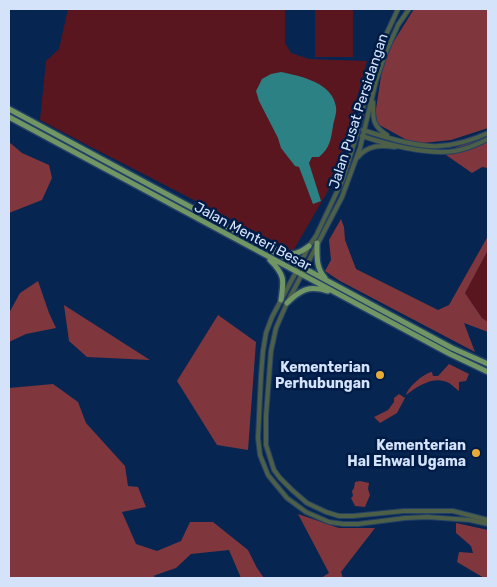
<svg xmlns="http://www.w3.org/2000/svg" width="497" height="587" font-family="Rubik,sans-serif">
<style>
.green{fill:#59161f}
.forest{fill:#7f373d}
.water{fill:#2b8183}
.lines{fill:none;stroke-linecap:round;stroke-linejoin:round}
.minor-casing{stroke:#234068;stroke-width:6}
.major-casing{stroke:#234068;stroke-width:8}
.minor{stroke:#4d5f46;stroke-width:4}
.major{stroke:#719663;stroke-width:5}
.poi-dot{fill:#eaaa38;stroke:#001b45;stroke-width:2}
.labels{text-anchor:middle;stroke-width:5;stroke-linejoin:round;paint-order:stroke}
.street-label{font-size:14px;fill:#d4e3fa;stroke:#001b45}
.poi-label{font-size:14px;font-weight:bold;fill:#d4e3fa;stroke:#001b45;text-anchor:end}
</style>
<rect width="100%" height="100%" fill="#062550"/>
<!-- green -->
<path class="green" d="M 68,9 L 285,9 L 285,43 L 291,53 L 309,59 L 367,61 L 343,150 L 328,191 L 293,251 L 89,146 L 40,120 L 46,61 L 59,49 Z
M 315,9 L 353,9 L 353,57 L 315,57 Z
M 488,250 L 488,322 L 482,318 L 465,293 Z"/>
<!-- forest -->
<path class="forest" d="M 414,9 L 488,9 L 488,128 L 451,140 L 414,144 L 374,122 L 384,57 Z
M 488,136 L 488,168 L 482,167 L 472,173 L 446,155 L 451,149 Z
M 9,142 L 22,153 L 49,165 L 52,178 L 42,200 L 9,213 Z
M 341,219 L 344,227 L 345,240 L 356,269 L 438,310 L 449,305 L 488,236 L 488,250 L 465,293 L 482,318 L 488,322 L 488,332 L 464,323 L 475,352 L 340,281 L 325,271 L 331,260 L 329,240 Z
M 38,281 L 49,313 L 56,328 L 26,334 L 9,342 L 9,313 L 20,293 Z
M 64,305 L 150,360 L 87,357 L 69,341 Z
M 218,315 L 256,342 L 248,450 L 217,445 L 177,381 Z
M 449,364 L 469,374 L 466,381 L 459,382 L 459,391 C 456,389 452,385 449,383 C 434,375 418,386 406,395 C 408,387 424,373 432,372 L 433,376 L 438,376 Z
M 53,384 L 78,402 L 86,423 L 125,466 L 128,486 L 138,487 L 146,507 L 122,512 L 136,544 L 157,551 L 181,541 L 190,522 L 213,522 L 248,550 L 257,568 L 264,578 L 241,578 L 229,550 L 191,554 L 176,568 L 153,576 L 158,578 L 9,578 L 9,388 Z
M 399,394 L 405,398 L 397,413 L 380,423 L 374,417 L 388,410 L 394,402 L 394,398 Z
M 360,481 L 369,483 L 368,489 L 370,495 L 365,507 L 355,506 L 351,498 L 353,496 L 352,491 L 354,488 L 355,482 Z
M 298,514 L 339,528 L 375,528 L 341,572 L 343,578 L 321,578 L 329,573 Z
M 456,523 L 488,530 L 488,578 L 484,578 L 457,562 L 459,552 L 473,553 L 471,546 L 456,533 Z"/>
<!-- water -->
<path class="water" d="M 281,72 C 301,76 333,83 336,107 C 337,113 334,120 333,126 C 331,139 330,148 319,157 L 312,157 L 309,163 L 321,201 L 313,204 L 299,167 L 295,166 L 281,148 L 278,138 L 259,101 L 256,91 L 262,79 L 271,74 Z"/>
<g class="lines">
<!-- minor casing -->
<g class="minor-casing">
<path id="minor" d="M 398,9 L 378,52 L 369,81 L 357,134 L 343,179 L 316,236 L 309,246 L 296,272 L 272,317 L 266,333 L 263,351 L 261,376 L 258,438 L 260,455 L 268,475 L 287,498 L 306,512 L 329,522 L 343,524 L 358,524 L 405,518 L 427,517 L 470,520 L 488,524
M 409,9 L 398,25 L 386,52 L 376,81 L 360,148 L 342,197 L 287,303 L 276,328 L 271,351 L 266,416 L 266,445 L 274,470 L 280,478 L 292,490 L 307,503 L 326,512 L 339,516 L 353,516 L 404,511 L 453,511 L 488,520
M 373,102 C 373,118 372,126 387,135
M 363,130 C 384,137 418,148 439,146 C 456,145 473,140 488,133
M 362,136 C 389,145 426,155 455,151 C 466,149 478,144 488,139
M 358,157 C 368,145 380,145 395,147"/>
</g>
<!-- major casing -->
<g class="major-casing">
<path id="major" d="M 9,109 L 452,348 L 488,364
M 9,117 L 450,354 L 488,372
M 317,243 C 317,257 316,268 325,278
M 274,249 C 290,255 295,257 309,246
M 270,260 C 285,275 284,280 281,300
M 287,303 C 300,290 309,285 328,291"/>
</g>
<!-- minor -->
<use href="#minor" class="minor"/>
<!-- major -->
<use href="#major" class="major"/>
</g>
<!-- markers -->
<g class="poi-dot">
<circle cx="380" cy="375" r="5"/>
<circle cx="476" cy="453" r="5"/>
</g>
<g class="labels">
<!-- street labels -->
<g class="street-label">
<text transform="translate(358 111) rotate(-72)" y="5">Jalan Pusat Persidangan</text>
<text transform="translate(253 236) rotate(28)" y="5">Jalan Menteri Besar</text>
</g>
<!-- poi labels -->
<g class="poi-label">
<text x="370" y="372">Kementerian<tspan x="370" dy="16">Perhubungan</tspan></text>
<text x="466" y="450">Kementerian<tspan x="466" dy="16">Hal Ehwal Ugama</tspan></text>
</g>
</g>
<!-- border -->
<rect width="497" height="587" fill="none" stroke="#d4e3fa" stroke-width="20"/>
</svg>
